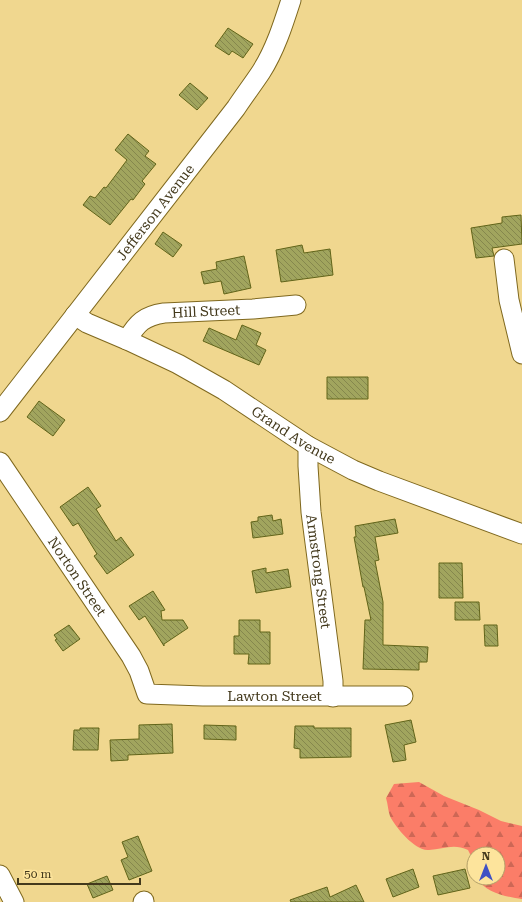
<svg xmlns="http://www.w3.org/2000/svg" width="522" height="902" font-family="'Roboto Serif',serif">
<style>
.forest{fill:url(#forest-firs)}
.building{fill:url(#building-back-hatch);stroke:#616419}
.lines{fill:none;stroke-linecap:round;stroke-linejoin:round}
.minor-casing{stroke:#7f681e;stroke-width:21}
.minor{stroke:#fff;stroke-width:19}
.labels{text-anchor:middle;stroke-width:3.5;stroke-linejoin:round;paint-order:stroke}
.street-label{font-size:14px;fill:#43391c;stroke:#fde49c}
</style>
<defs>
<pattern id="forest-firs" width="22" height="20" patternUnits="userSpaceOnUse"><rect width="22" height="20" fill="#fb7d68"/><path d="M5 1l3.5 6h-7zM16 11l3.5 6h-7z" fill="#cd6755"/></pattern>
<pattern id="building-back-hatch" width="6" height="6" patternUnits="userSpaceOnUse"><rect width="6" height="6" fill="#a1a55e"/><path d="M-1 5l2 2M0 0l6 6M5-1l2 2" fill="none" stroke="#85874d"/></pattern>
</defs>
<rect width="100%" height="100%" fill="#f0d78f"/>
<!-- forest -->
<path class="forest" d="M 419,782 L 444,796 L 479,810 L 501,821 L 522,826 L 522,899 C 507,897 485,893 477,878 L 498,878 L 498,854 L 474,854 L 474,871 L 472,858 L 468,850 C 454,843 443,849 429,850 C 416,852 395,827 390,816 C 388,811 388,804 386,798 L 394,784 Z"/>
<!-- building -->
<path class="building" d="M 228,28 L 253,44 L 243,58 L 232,51 L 229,55 L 215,46 Z
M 190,83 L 208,98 L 197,110 L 179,95 Z
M 128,134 L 149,151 L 145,156 L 156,164 L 142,181 L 145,184 L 133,200 L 131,199 L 110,225 L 83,205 L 90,196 L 95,198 L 104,187 L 106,188 L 127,160 L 115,150 Z
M 521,215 L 522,244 L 492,248 L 494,256 L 476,258 L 471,228 L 502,223 L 502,217 Z
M 163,232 L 182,245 L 173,257 L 155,244 Z
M 302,245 L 304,253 L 330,249 L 333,275 L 281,282 L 276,250 Z
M 244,256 L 251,288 L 224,294 L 221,281 L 204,284 L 201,272 L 217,269 L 216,262 Z
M 242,325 L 261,333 L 256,345 L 266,350 L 259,365 L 203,341 L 209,328 L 236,340 Z
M 327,377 L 368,377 L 368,399 L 327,399 Z
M 39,401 L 65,420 L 53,436 L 27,417 Z
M 88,487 L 101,506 L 96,509 L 116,541 L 121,537 L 134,555 L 107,574 L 94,556 L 97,554 L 78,523 L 73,526 L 60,507 Z
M 272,515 L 273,521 L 281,519 L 283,534 L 253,538 L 251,522 L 258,521 L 258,517 Z
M 395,519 L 398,533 L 375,537 L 379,560 L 375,561 L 383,602 L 383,645 L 428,647 L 427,662 L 419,662 L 419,670 L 363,669 L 365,620 L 371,620 L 364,587 L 363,587 L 354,537 L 356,537 L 355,526 Z
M 439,563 L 462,563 L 463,598 L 439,598 Z
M 266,568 L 266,573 L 288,569 L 291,587 L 256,593 L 252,571 Z
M 153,591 L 165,610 L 161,611 L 162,620 L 183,620 L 188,628 L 164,644 L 164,646 L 145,616 L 139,620 L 129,606 Z
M 455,602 L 479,602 L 480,620 L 455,620 Z
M 239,620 L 260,620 L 260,632 L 270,632 L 270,664 L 248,664 L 249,654 L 234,654 L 234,636 L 239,636 Z
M 69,625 L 80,639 L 63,651 L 55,640 L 57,639 L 54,635 Z
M 484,625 L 497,625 L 498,646 L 485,646 Z
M 411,720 L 416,742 L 404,745 L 406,760 L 393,762 L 385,725 Z
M 172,724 L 173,753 L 128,755 L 128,760 L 111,761 L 110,740 L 139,739 L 139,725 Z
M 204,725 L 236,726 L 236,740 L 204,739 Z
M 295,726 L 314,726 L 314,728 L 351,728 L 351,757 L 300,758 L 300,749 L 294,748 Z
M 80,728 L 99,728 L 98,750 L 73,750 L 74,730 L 80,730 Z
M 138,836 L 152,871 L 129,880 L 121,860 L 128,857 L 122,842 Z
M 413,869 L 419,887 L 393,897 L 386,879 Z
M 465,869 L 470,888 L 438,895 L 433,876 Z
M 107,876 L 113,890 L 93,898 L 87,884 Z
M 356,885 L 364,902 L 291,902 L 290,900 L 327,887 L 330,897 Z"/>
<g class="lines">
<!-- minor casing -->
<g class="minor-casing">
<g id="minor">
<path d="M 504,259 L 509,300 L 522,354"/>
<path id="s1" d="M 75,315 L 87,323 L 127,340 L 178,364 L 224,390 L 308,446 L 353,470 L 379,481 L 522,534"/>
<path id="s2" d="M 127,340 C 137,323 144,316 164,313 L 253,309 L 296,305"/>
<path id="s3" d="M 0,412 L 236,108 C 244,96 253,84 261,72 C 275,50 283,25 291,0"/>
<path id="s4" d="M 308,446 L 308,466 L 311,512 L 333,681 L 333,697"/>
<path id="s5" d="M 0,462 L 131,656 L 139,671 L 147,694 L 203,696 L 403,696"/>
<path d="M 0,875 L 14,902"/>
<path d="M 143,902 L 144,901"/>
</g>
</g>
<!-- minor -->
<use href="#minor" class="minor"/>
</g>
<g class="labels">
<!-- street labels -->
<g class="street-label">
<text dy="5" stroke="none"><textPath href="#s3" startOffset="253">Jefferson Avenue</textPath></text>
<text dy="5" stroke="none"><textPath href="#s2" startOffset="90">Hill Street</textPath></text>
<text dy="5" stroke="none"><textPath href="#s1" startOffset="250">Grand Avenue</textPath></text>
<text dy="5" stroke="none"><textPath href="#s4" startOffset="126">Armstrong Street</textPath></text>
<text dy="5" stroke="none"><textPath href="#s5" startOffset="138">Norton Street</textPath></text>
<text dy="5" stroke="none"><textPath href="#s5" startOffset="403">Lawton Street</textPath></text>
</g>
</g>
<!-- north arrow -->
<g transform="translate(486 866)"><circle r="19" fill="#fde49c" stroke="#b3a069"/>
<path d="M0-3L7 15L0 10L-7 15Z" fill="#3f51c4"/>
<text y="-6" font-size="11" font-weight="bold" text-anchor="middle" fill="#43391c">N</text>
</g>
<!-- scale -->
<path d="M18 878v6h122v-6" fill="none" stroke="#43391c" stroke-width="2"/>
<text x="24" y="878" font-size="12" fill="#43391c" stroke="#fde49c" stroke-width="3" paint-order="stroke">50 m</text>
</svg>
